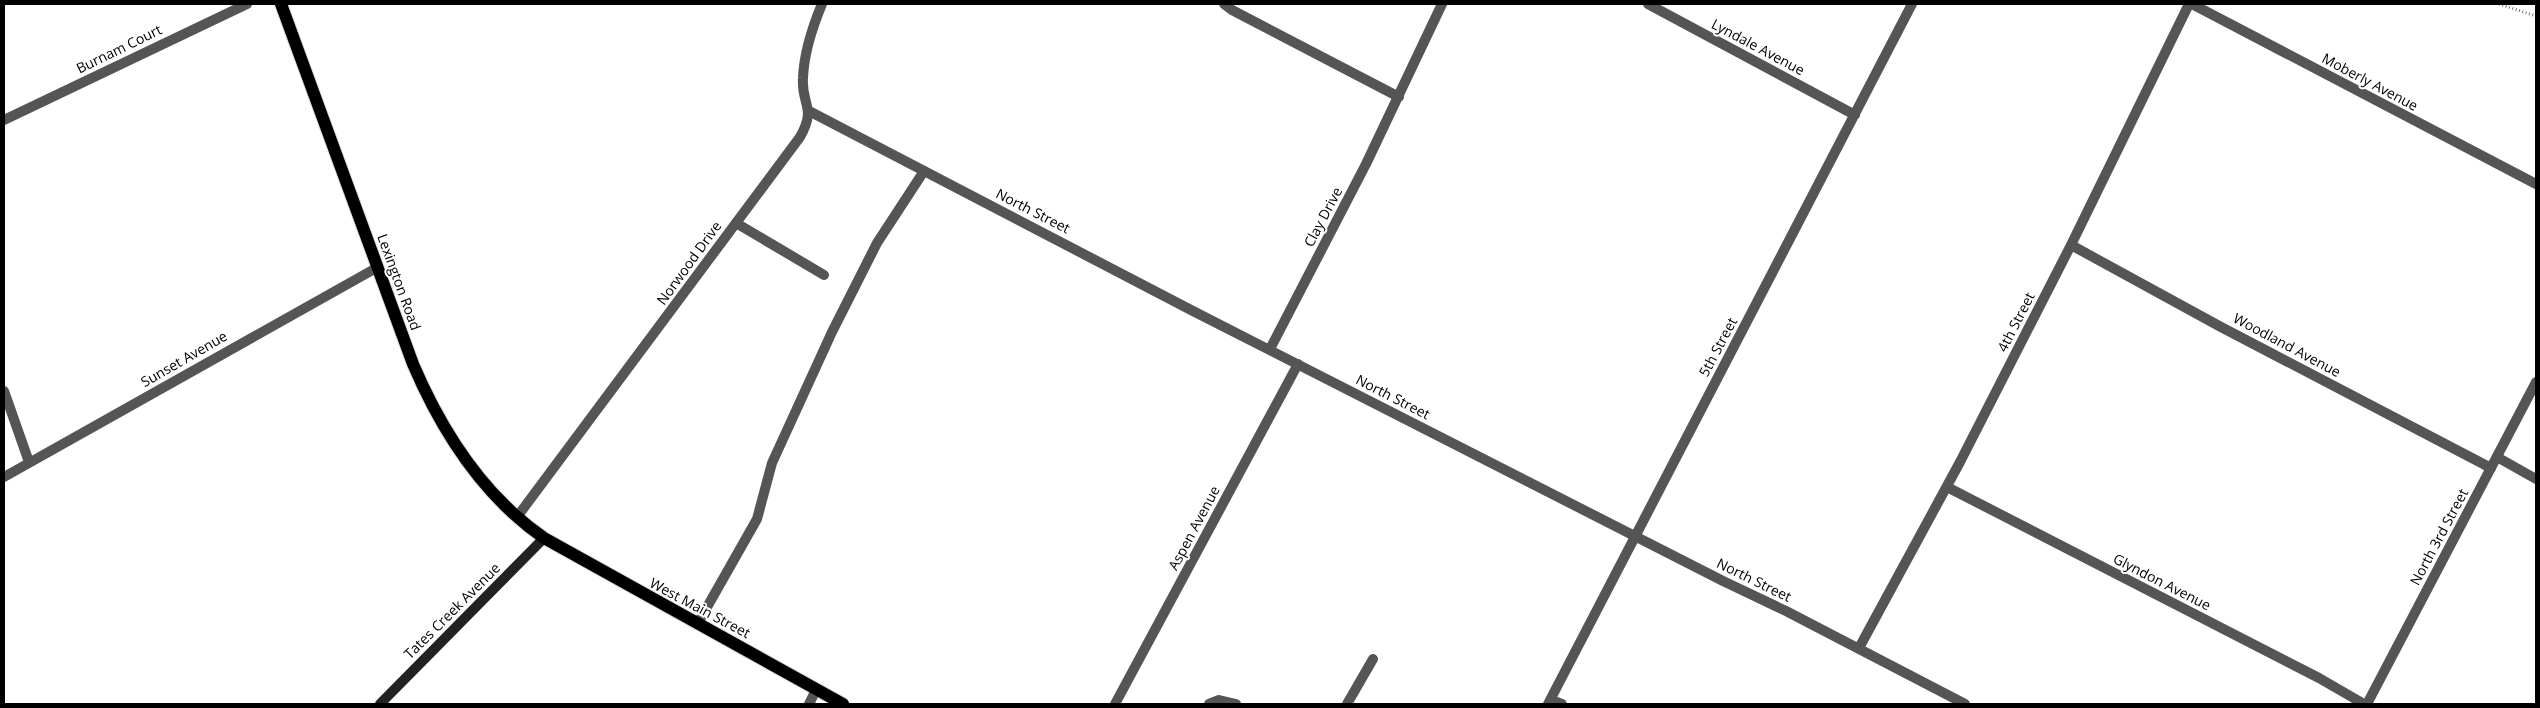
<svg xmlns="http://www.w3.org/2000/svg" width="2540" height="708" font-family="'Open Sans',sans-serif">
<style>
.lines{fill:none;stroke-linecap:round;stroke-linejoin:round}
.primary-casing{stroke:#dbdbdb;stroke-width:14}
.path{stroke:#777;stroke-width:3;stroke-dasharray:1 2.5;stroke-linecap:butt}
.service{stroke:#555;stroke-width:10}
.minor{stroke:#555;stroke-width:10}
.tertiary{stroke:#555;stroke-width:10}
.secondary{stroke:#222;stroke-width:10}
.primary{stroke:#000;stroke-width:12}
.labels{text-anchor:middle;stroke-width:4;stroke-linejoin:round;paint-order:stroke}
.street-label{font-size:14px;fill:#000;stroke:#fff}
</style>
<rect width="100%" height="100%" fill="#fff"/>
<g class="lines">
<!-- primary casing -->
<g class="primary-casing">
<path id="primary" d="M 281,4 L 413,364 C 442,432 482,495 544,538 L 843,704"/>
</g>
<!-- path -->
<path class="path" d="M 2499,4 L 2536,16"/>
<!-- service -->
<path class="service" d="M 736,223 L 824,275
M 2497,457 L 2536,479
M 698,623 L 757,519 L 772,463 L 832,332 L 877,243 L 924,171
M 1551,700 L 1562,704
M 1209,704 L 1219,700 L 1236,704
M 1347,704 L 1373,659"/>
<!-- minor -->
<path class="minor" d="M 1224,4 L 1232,10 L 1399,97
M 1648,4 L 1855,115
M 2192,4 L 2536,184
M 809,111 L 1191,310 L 1723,581 L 1786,611 L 1965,704
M 4,120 L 247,4
M 2071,245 L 2221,327 L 2491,468
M 1270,349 L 1366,164 L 1442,4
M 4,391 L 29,462
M 4,477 L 378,267
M 1947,487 L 2319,678 L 2364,704
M 517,517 L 800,137 C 817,107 801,105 803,78 C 804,52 812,28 822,4
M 1859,648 L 1960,462 L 2071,245 L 2189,4
M 809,704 L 816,690
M 1115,704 L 1298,364
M 1548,704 L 1912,4"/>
<!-- tertiary -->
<path class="tertiary" d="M 2367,704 L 2536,382"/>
<!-- secondary -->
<path class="secondary" d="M 380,704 L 544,538"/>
<!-- primary -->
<use href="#primary" class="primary"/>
</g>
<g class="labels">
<!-- street labels -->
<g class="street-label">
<text transform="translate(1758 47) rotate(28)" y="5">Lyndale Avenue</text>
<text transform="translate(119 49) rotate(-26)" y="5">Burnam Court</text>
<text transform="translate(2370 82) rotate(28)" y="5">Moberly Avenue</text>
<text transform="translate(1033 211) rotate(27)" y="5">North Street</text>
<text transform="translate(1323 217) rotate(-62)" y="5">Clay Drive</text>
<text transform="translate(689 263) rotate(-54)" y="5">Norwood Drive</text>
<text transform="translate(399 282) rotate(70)" y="5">Lexington Road</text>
<text transform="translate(2016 322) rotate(-63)" y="5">4th Street</text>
<text transform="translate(2287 345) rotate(28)" y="5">Woodland Avenue</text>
<text transform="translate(1718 347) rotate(-62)" y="5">5th Street</text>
<text transform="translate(184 359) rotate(-30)" y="5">Sunset Avenue</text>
<text transform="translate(1393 397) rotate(27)" y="5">North Street</text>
<text transform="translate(1194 528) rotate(-62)" y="5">Aspen Avenue</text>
<text transform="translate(2439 537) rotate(-62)" y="5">North 3rd Street</text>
<text transform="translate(1754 580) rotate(26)" y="5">North Street</text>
<text transform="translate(2162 582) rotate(27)" y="5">Glyndon Avenue</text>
<text transform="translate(700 608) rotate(28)" y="5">West Main Street</text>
<text transform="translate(452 611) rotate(-45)" y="5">Tates Creek Avenue</text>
</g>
</g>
<!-- border -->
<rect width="2540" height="708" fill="none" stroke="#000000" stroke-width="10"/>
</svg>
